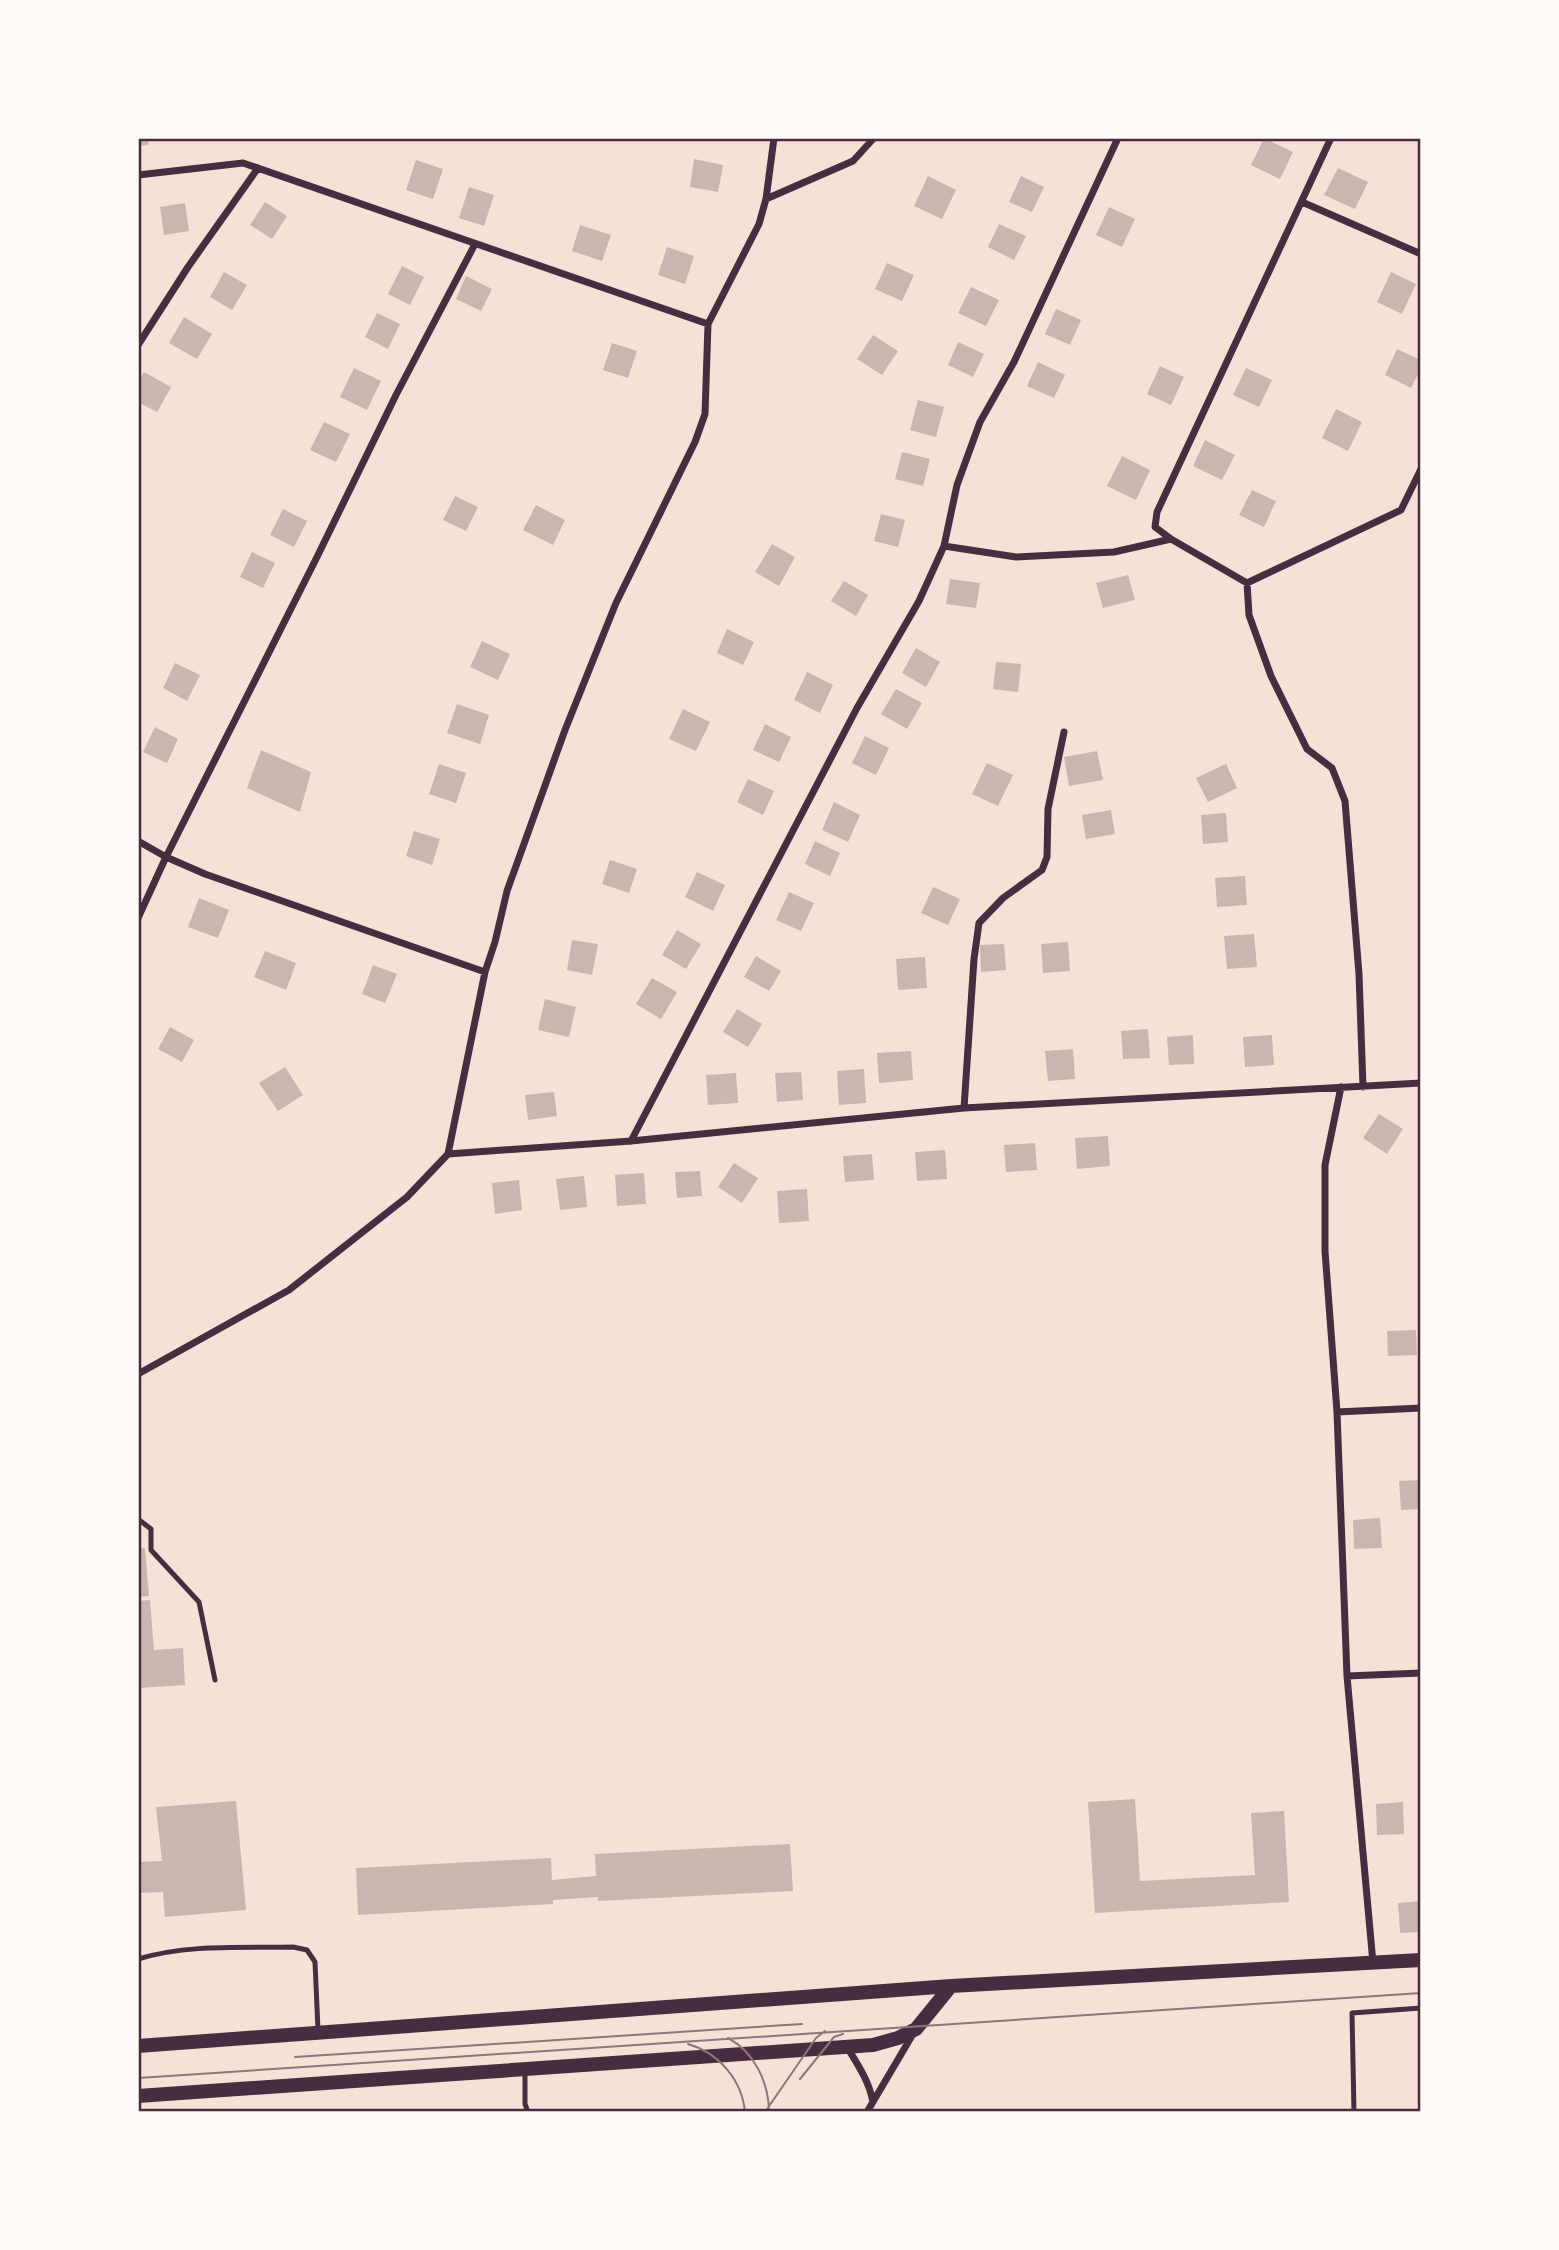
<svg xmlns="http://www.w3.org/2000/svg" width="1559" height="2250" font-family="Barlow,sans-serif">
<style>
.building{fill:#ccb4b1}
.lines{fill:none;stroke-linecap:round;stroke-linejoin:round}
.service{stroke:#4a2c40;stroke-width:5}
.minor{stroke:#4a2c40;stroke-width:7}
.secondary{stroke:#4a2c40;stroke-width:14}
.tram{stroke:#8f747c;stroke-width:2}
.neatline{fill:none;stroke:#4a2c40;stroke-width:2.5}
</style>
<rect width="100%" height="100%" fill="#f7e1d7"/>
<!-- building -->
<path class="building" d="M 138,138 L 148,138 L 149,145 L 138,146 Z
M 1264,138 L 1293,152 L 1280,179 L 1251,165 Z
M 694,159 L 723,165 L 718,192 L 690,187 Z
M 416,160 L 443,169 L 433,199 L 406,190 Z
M 1338,168 L 1368,182 L 1355,209 L 1324,195 Z
M 928,176 L 956,190 L 942,219 L 914,206 Z
M 1021,176 L 1044,187 L 1032,212 L 1009,202 Z
M 469,187 L 494,195 L 484,226 L 459,218 Z
M 265,202 L 287,216 L 272,239 L 250,225 Z
M 185,203 L 189,231 L 164,235 L 160,207 Z
M 1109,207 L 1135,219 L 1122,247 L 1096,235 Z
M 999,224 L 1026,236 L 1014,260 L 988,247 Z
M 580,225 L 611,235 L 602,261 L 572,251 Z
M 667,247 L 694,256 L 685,284 L 658,275 Z
M 887,263 L 914,275 L 902,301 L 875,289 Z
M 402,266 L 424,277 L 410,305 L 388,294 Z
M 224,272 L 247,285 L 232,310 L 210,297 Z
M 1391,272 L 1416,284 L 1402,314 L 1377,302 Z
M 466,276 L 492,289 L 481,311 L 456,299 Z
M 971,287 L 999,300 L 986,326 L 958,313 Z
M 1056,309 L 1081,320 L 1070,345 L 1045,334 Z
M 377,313 L 400,324 L 388,349 L 365,337 Z
M 184,317 L 212,334 L 197,359 L 169,343 Z
M 873,335 L 898,351 L 882,375 L 857,359 Z
M 958,342 L 984,354 L 973,377 L 948,365 Z
M 612,343 L 637,351 L 628,378 L 603,370 Z
M 1397,349 L 1421,360 L 1421,368 L 1411,388 L 1385,375 Z
M 1038,362 L 1065,375 L 1054,398 L 1027,386 Z
M 1160,366 L 1184,377 L 1171,405 L 1147,394 Z
M 354,368 L 381,381 L 367,410 L 340,397 Z
M 1246,368 L 1272,380 L 1259,407 L 1233,395 Z
M 144,372 L 171,387 L 157,412 L 138,402 L 138,382 Z
M 918,400 L 944,407 L 936,437 L 910,430 Z
M 1336,409 L 1362,422 L 1348,451 L 1322,438 Z
M 324,422 L 350,434 L 336,462 L 310,450 Z
M 1205,440 L 1235,455 L 1222,480 L 1193,466 Z
M 902,452 L 930,459 L 923,486 L 895,479 Z
M 1122,456 L 1150,470 L 1136,500 L 1107,486 Z
M 1252,490 L 1276,501 L 1264,527 L 1239,515 Z
M 455,496 L 478,507 L 466,531 L 443,520 Z
M 536,505 L 565,520 L 553,545 L 523,530 Z
M 283,509 L 307,521 L 294,547 L 270,535 Z
M 881,514 L 905,520 L 898,547 L 874,541 Z
M 772,544 L 795,557 L 779,586 L 755,572 Z
M 252,552 L 275,563 L 263,588 L 240,577 Z
M 1128,575 L 1135,600 L 1103,608 L 1096,583 Z
M 950,579 L 980,583 L 976,608 L 946,604 Z
M 844,581 L 868,595 L 856,616 L 831,601 Z
M 727,629 L 754,642 L 743,665 L 717,653 Z
M 482,641 L 510,654 L 498,680 L 470,667 Z
M 916,648 L 940,662 L 926,687 L 902,673 Z
M 996,662 L 1021,664 L 1018,692 L 993,689 Z
M 175,663 L 200,675 L 187,701 L 163,688 Z
M 807,672 L 833,685 L 820,713 L 794,700 Z
M 896,689 L 922,703 L 907,729 L 881,714 Z
M 457,704 L 489,715 L 480,744 L 447,733 Z
M 683,709 L 710,722 L 696,751 L 669,739 Z
M 765,724 L 791,737 L 779,762 L 753,750 Z
M 155,727 L 178,739 L 167,763 L 143,752 Z
M 865,736 L 889,748 L 876,775 L 852,763 Z
M 261,750 L 311,772 L 300,812 L 247,788 Z
M 1097,751 L 1103,780 L 1069,786 L 1064,757 Z
M 987,763 L 1013,775 L 998,806 L 972,794 Z
M 439,764 L 466,773 L 456,803 L 429,794 Z
M 1226,764 L 1237,788 L 1208,802 L 1196,778 Z
M 748,779 L 774,791 L 763,815 L 737,802 Z
M 834,802 L 860,815 L 848,842 L 822,830 Z
M 1111,810 L 1115,834 L 1086,839 L 1082,815 Z
M 1226,813 L 1228,842 L 1203,844 L 1201,815 Z
M 414,831 L 440,839 L 432,865 L 406,856 Z
M 815,841 L 840,853 L 830,876 L 805,864 Z
M 610,860 L 637,869 L 629,893 L 602,884 Z
M 697,872 L 725,885 L 713,911 L 685,897 Z
M 1245,876 L 1247,905 L 1217,907 L 1215,878 Z
M 933,887 L 960,899 L 948,925 L 921,913 Z
M 789,892 L 814,903 L 801,931 L 776,920 Z
M 199,898 L 229,910 L 218,938 L 188,927 Z
M 677,930 L 701,944 L 686,969 L 662,955 Z
M 1254,934 L 1257,967 L 1227,969 L 1224,936 Z
M 572,940 L 598,944 L 592,975 L 567,970 Z
M 1068,942 L 1070,971 L 1043,973 L 1041,944 Z
M 1004,944 L 1006,970 L 981,972 L 980,945 Z
M 265,951 L 296,963 L 286,990 L 254,977 Z
M 756,956 L 781,971 L 769,991 L 744,977 Z
M 925,957 L 927,988 L 898,990 L 896,959 Z
M 373,965 L 397,974 L 385,1003 L 362,994 Z
M 652,978 L 677,992 L 661,1019 L 636,1004 Z
M 545,999 L 576,1007 L 569,1037 L 538,1030 Z
M 737,1009 L 762,1024 L 748,1047 L 723,1032 Z
M 170,1027 L 194,1040 L 182,1062 L 158,1049 Z
M 1148,1029 L 1150,1058 L 1123,1059 L 1121,1031 Z
M 1193,1035 L 1194,1064 L 1169,1065 L 1167,1037 Z
M 1272,1035 L 1274,1065 L 1245,1067 L 1243,1037 Z
M 1073,1049 L 1075,1079 L 1048,1081 L 1045,1051 Z
M 911,1051 L 913,1080 L 879,1083 L 877,1053 Z
M 285,1067 L 303,1095 L 278,1111 L 259,1083 Z
M 864,1069 L 866,1103 L 839,1105 L 837,1071 Z
M 801,1072 L 803,1100 L 777,1102 L 775,1073 Z
M 736,1073 L 738,1103 L 708,1105 L 706,1075 Z
M 554,1092 L 557,1116 L 528,1120 L 525,1095 Z
M 1379,1114 L 1403,1129 L 1387,1154 L 1363,1138 Z
M 1108,1136 L 1110,1166 L 1077,1169 L 1075,1138 Z
M 1035,1143 L 1037,1170 L 1006,1172 L 1004,1145 Z
M 945,1150 L 947,1179 L 917,1181 L 915,1152 Z
M 872,1154 L 874,1180 L 845,1182 L 843,1156 Z
M 734,1163 L 758,1178 L 742,1203 L 718,1187 Z
M 700,1171 L 702,1196 L 677,1198 L 675,1172 Z
M 644,1173 L 646,1204 L 617,1206 L 615,1175 Z
M 584,1176 L 587,1207 L 560,1210 L 556,1179 Z
M 519,1180 L 522,1210 L 495,1214 L 492,1183 Z
M 807,1189 L 809,1221 L 779,1223 L 777,1191 Z
M 1416,1330 L 1417,1355 L 1388,1356 L 1387,1331 Z
M 1421,1480 L 1421,1509 L 1401,1510 L 1399,1481 Z
M 1380,1518 L 1382,1548 L 1354,1549 L 1353,1520 Z
M 145,1548 L 149,1596 L 138,1597 L 138,1549 Z
M 150,1600 L 154,1650 L 183,1648 L 185,1685 L 138,1688 L 138,1601 Z
M 1135,1799 L 1140,1881 L 1255,1875 L 1251,1813 L 1284,1811 L 1289,1902 L 1095,1913 L 1088,1802 Z
M 236,1801 L 246,1910 L 165,1917 L 163,1892 L 138,1893 L 138,1862 L 162,1861 L 156,1807 Z
M 1403,1802 L 1404,1834 L 1377,1835 L 1376,1804 Z
M 790,1844 L 793,1891 L 598,1901 L 598,1897 L 553,1900 L 553,1904 L 358,1915 L 356,1868 L 551,1858 L 552,1880 L 596,1876 L 595,1854 Z
M 1421,1901 L 1421,1932 L 1400,1933 L 1398,1903 Z"/>
<g class="lines">
<!-- service -->
<path class="service" d="M 138,1519 L 151,1529 L 151,1550 L 199,1602 L 215,1680
M 138,1959 C 188,1944 241,1948 293,1947 L 307,1950 L 315,1962 L 318,2030
M 525,2070 L 525,2104 L 528,2112
M 1354,2112 L 1352,2013 L 1421,2008"/>
<!-- minor -->
<path class="minor" d="M 138,175 L 243,163 L 708,324
M 766,199 L 853,161 L 874,138
M 1302,202 L 1421,254
M 138,345 L 188,267 L 258,168
M 1171,539 L 1247,583 L 1401,510 L 1421,469
M 944,546 L 1016,557 L 1114,552 L 1171,539 L 1155,527 L 1157,512 L 1331,138
M 1247,583 L 1249,615 L 1271,676 L 1307,749 L 1332,768 L 1345,801 L 1359,974 L 1363,1087
M 138,841 L 166,857 L 205,874 L 485,972
M 138,918 L 166,857 L 317,557 L 396,395 L 475,244
M 1341,1087 L 1325,1165 L 1325,1251 L 1337,1412 L 1347,1676 L 1373,1963
M 964,1108 L 974,959 L 979,923 L 1003,898 L 1042,870 L 1047,857 L 1048,809 L 1064,732
M 631,1141 L 857,708 L 919,601 L 944,546 L 957,485 L 980,422 L 1014,362 L 1118,138
M 448,1154 L 485,972 L 495,942 L 507,891 L 565,730 L 616,603 L 695,442 L 705,414 L 708,324 L 759,224 L 766,199 L 774,138
M 448,1154 L 631,1141 L 964,1108 L 1421,1083
M 138,1374 L 289,1290 L 407,1197 L 448,1154
M 1337,1412 L 1421,1408
M 1347,1676 L 1421,1673
M 847,2047 C 858,2065 869,2081 873,2102
M 867,2112 L 913,2034"/>
<!-- secondary -->
<path class="secondary" d="M 138,2046 L 951,1986 L 1421,1960
M 138,2096 L 873,2045 L 898,2038 L 916,2029 L 951,1986"/>
<!-- tram -->
<path class="tram" d="M 728,2038 C 754,2052 768,2081 769,2110
M 688,2044 C 719,2053 742,2080 745,2112
M 295,2057 L 802,2024
M 138,2078 L 1421,1993
M 800,2079 L 834,2037 L 843,2034
M 765,2112 L 816,2038 L 825,2031"/>
</g>
<!-- border -->
<rect width="1559" height="2250" fill="none" stroke="#fffaf5" stroke-width="280"/>
<rect x="140" y="140" width="1279" height="1970" class="neatline"/>
</svg>
